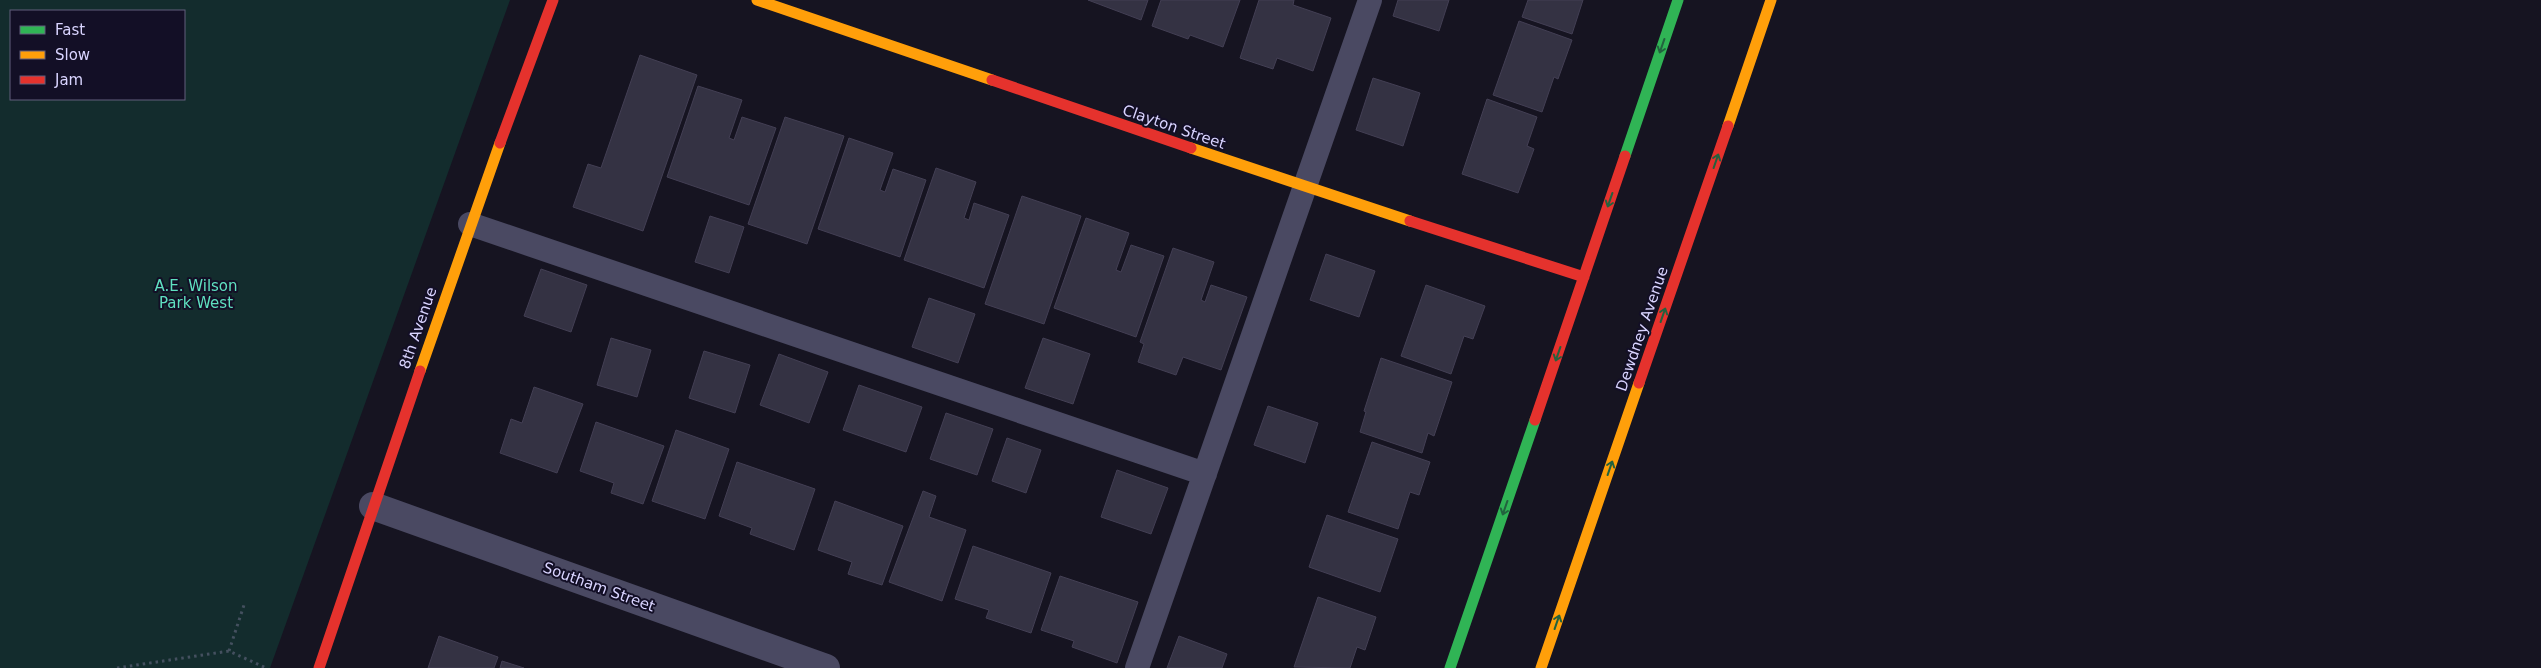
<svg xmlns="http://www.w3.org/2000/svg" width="2541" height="668" font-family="'DejaVu Sans',sans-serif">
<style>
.green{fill:#132c2d;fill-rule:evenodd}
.building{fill:#343243;stroke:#433f54}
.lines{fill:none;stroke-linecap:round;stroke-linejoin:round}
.path{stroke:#44505f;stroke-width:3;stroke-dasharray:2.5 4;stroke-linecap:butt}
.lane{stroke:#4a4962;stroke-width:24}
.street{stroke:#4a4962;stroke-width:28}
.fast{stroke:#30b455;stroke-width:11}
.slow{stroke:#ff9f0a;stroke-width:11}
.jam{stroke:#e5322d;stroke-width:11}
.oneway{stroke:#22623e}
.labels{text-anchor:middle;stroke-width:4;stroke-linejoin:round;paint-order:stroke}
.street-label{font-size:15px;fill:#d9d4ff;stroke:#130f26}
.park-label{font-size:15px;fill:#5fe0c0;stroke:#130f26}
</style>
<rect width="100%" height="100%" fill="#161421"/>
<!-- green -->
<path class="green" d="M 0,0 L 510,0 L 270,668 L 0,668 ZM 184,11 L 184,99 L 11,99 L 11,11 Z"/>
<!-- building -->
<path class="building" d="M 1088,0 L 1148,0 L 1141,20 Z
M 1161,0 L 1240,0 L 1223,47 L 1190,35 L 1188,39 L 1152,26 Z
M 1259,0 L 1294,0 L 1293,5 L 1331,18 L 1313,71 L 1277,58 L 1273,69 L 1240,58 Z
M 1398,0 L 1449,0 L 1439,31 L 1393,16 Z
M 1528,0 L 1583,0 L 1572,34 L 1522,17 Z
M 1519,21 L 1572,40 L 1558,79 L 1554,77 L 1542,112 L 1493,95 Z
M 640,55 L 697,75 L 643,231 L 573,207 L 588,164 L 601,168 Z
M 1373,78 L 1420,93 L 1403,146 L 1356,130 Z
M 698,86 L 742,100 L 729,138 L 734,140 L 742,117 L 776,128 L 749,205 L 667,177 Z
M 1487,99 L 1537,117 L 1527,146 L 1534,149 L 1518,193 L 1462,174 Z
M 785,117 L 844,136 L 807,244 L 748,224 Z
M 849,138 L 893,153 L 880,190 L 885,192 L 893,169 L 926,180 L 900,257 L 818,229 Z
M 936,168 L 976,182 L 964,218 L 969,220 L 974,203 L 1009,215 L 984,288 L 904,260 Z
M 1022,196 L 1081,216 L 1044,324 L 985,304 Z
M 710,216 L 744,227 L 729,273 L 695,262 Z
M 1086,218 L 1129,233 L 1116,270 L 1121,272 L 1131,245 L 1164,256 L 1136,337 L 1054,308 Z
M 1173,248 L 1214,262 L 1201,300 L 1205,302 L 1211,285 L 1247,297 L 1221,370 L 1183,357 L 1176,375 L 1138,362 L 1144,344 L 1140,342 Z
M 1326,254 L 1375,271 L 1359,317 L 1310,300 Z
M 541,269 L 587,285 L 571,332 L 524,316 Z
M 1426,285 L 1485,306 L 1473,339 L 1464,336 L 1451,374 L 1401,356 Z
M 929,298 L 975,314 L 958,363 L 912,347 Z
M 611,338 L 651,350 L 637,397 L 597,385 Z
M 1043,338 L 1090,354 L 1073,404 L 1025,388 Z
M 704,351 L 750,365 L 735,413 L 689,398 Z
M 779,354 L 828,372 L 809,423 L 760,405 Z
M 1381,358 L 1452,382 L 1434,436 L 1428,433 L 1422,453 L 1360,432 L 1366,412 L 1364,411 Z
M 859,385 L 922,407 L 906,452 L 843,430 Z
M 534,387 L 583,404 L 557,473 L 500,453 L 511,419 L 522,423 Z
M 1268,406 L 1318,423 L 1305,463 L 1254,445 Z
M 946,413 L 993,429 L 977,475 L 930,459 Z
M 596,422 L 664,446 L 643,504 L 611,493 L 614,483 L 580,471 Z
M 676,430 L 729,449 L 705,519 L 652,501 Z
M 1007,438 L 1041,450 L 1026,493 L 992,481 Z
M 1372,442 L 1430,462 L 1419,495 L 1410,492 L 1398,529 L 1348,512 Z
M 737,462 L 815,489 L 794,550 L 750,534 L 752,528 L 719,516 Z
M 1117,470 L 1168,488 L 1151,534 L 1101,517 Z
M 923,491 L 936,496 L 929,517 L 966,530 L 942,601 L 889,582 Z
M 835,501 L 903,526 L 882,585 L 848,574 L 852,562 L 818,550 Z
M 1327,515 L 1398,539 L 1380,592 L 1309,567 Z
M 973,546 L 1051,573 L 1031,633 L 986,618 L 989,610 L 955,599 Z
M 1060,576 L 1138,602 L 1117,663 L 1072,647 L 1074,641 L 1041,630 Z
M 1318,597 L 1376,617 L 1365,650 L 1357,647 L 1350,668 L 1294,667 Z
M 439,636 L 498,657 L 494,668 L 428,668 Z
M 1179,636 L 1227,654 L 1222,668 L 1167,668 Z
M 502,661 L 524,668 L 500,668 Z"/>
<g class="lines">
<!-- path -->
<path class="path" d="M 229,651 L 244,605
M 117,668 L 229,651 L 266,668"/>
<!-- lane -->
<path class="lane" d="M 470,224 L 1205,474
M 1137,668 L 1370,0"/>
<!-- street -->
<path class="street" d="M 373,506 L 826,668"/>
<!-- fast -->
<path class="fast" d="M 1625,156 L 1678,0
M 1450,668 L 1535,420"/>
<!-- slow -->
<path class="slow" d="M 757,0 L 992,80
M 1728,126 L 1771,0
M 1191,148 L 1410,221
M 420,371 L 500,143
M 1541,668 L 1639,383"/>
<!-- jam -->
<path class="jam" d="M 992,80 L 1191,148
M 500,143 L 553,0
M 1410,221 L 1584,277
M 1639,383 L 1728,126
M 1535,420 L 1625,156
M 319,668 L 420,371"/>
</g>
<!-- one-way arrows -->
<defs><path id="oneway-shaft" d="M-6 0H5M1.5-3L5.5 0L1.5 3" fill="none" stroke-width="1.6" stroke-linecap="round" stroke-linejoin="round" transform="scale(1.25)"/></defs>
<g class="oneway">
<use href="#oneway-shaft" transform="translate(1662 46) rotate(109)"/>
<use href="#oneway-shaft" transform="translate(1716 161) rotate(-71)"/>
<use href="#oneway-shaft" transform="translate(1610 200) rotate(109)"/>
<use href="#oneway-shaft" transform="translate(1663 315) rotate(-71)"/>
<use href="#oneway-shaft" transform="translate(1558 354) rotate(109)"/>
<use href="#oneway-shaft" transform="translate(1610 468) rotate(-71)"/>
<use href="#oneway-shaft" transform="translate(1505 508) rotate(109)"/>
<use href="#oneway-shaft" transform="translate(1557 622) rotate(-71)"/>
</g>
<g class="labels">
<!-- street labels -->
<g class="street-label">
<text transform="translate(1174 127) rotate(19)" y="5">Clayton Street</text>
<text transform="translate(418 328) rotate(-71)" y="5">8th Avenue</text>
<text transform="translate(1642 329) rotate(-71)" y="5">Dewdney Avenue</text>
<text transform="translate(599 587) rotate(20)" y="5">Southam Street</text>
</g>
<!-- park labels -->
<g class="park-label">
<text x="196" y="291">A.E. Wilson<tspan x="196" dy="17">Park West</tspan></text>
</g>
</g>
<!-- legend -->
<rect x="10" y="10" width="175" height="90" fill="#130f26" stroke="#625e7d"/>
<rect x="20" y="26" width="25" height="8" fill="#30b455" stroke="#625e7d"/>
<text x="55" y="35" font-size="15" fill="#d9d4ff">Fast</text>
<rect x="20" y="51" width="25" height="8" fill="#ff9f0a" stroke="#625e7d"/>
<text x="55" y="60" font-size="15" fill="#d9d4ff">Slow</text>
<rect x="20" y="76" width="25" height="8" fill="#e5322d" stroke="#625e7d"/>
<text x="55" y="85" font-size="15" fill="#d9d4ff">Jam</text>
</svg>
